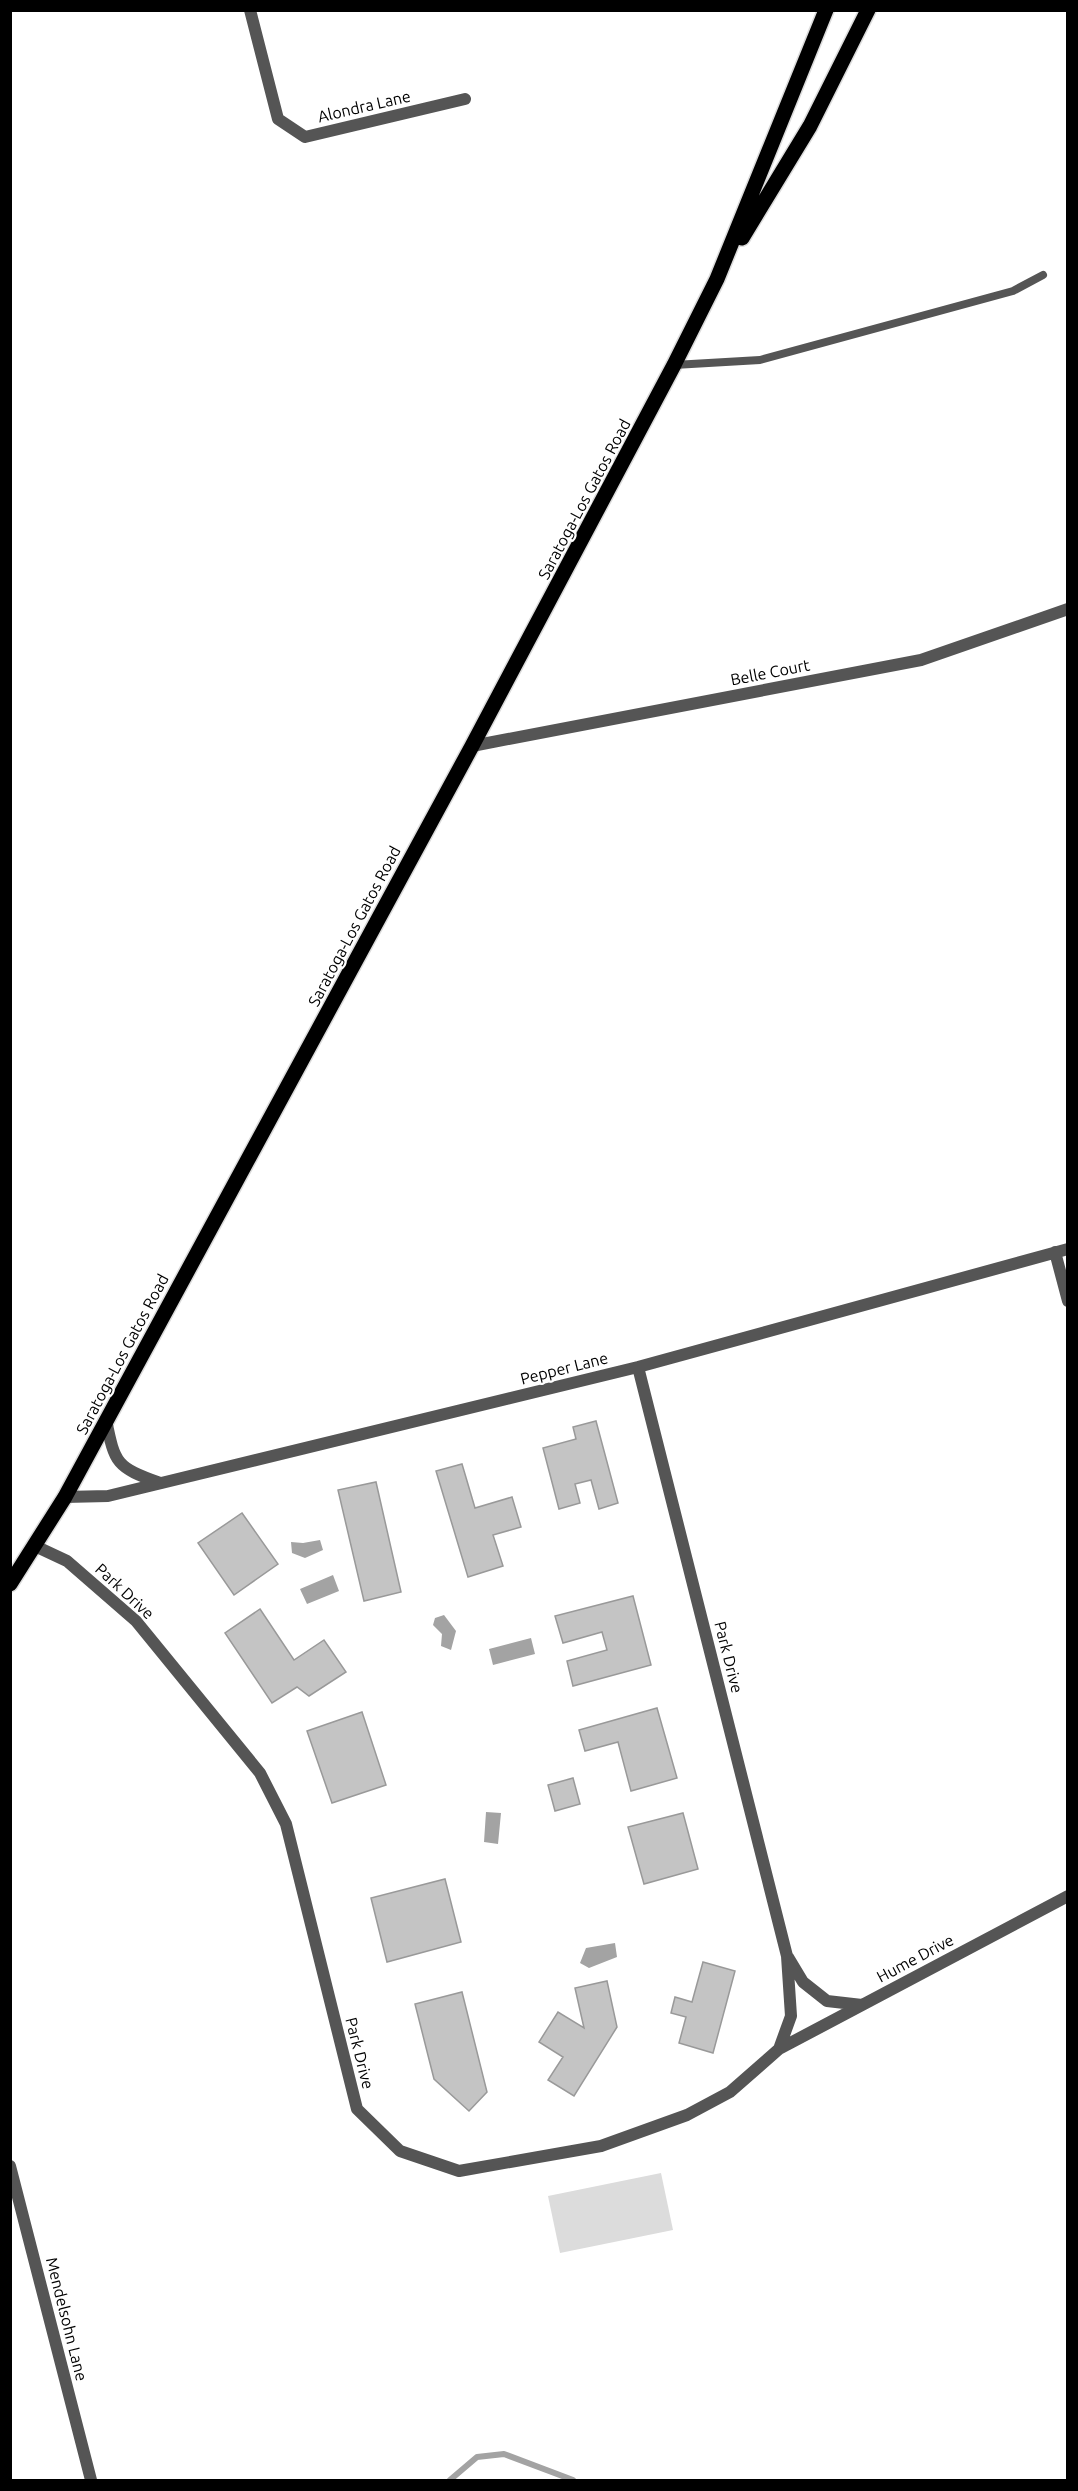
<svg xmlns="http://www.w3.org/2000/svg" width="1078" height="2491" font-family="Ubuntu,sans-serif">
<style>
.green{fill:#dcdcdc}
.water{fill:#a3a3a3}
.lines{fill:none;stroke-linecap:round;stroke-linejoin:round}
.stream{stroke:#a3a3a3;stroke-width:6}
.building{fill:#c4c4c4;stroke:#999;stroke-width:1.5}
.primary-casing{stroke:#dbdbdb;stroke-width:18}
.service{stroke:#555;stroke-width:8}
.minor{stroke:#555;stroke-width:12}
.primary{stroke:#000;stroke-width:15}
.labels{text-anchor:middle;stroke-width:4.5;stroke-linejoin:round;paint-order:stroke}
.street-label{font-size:16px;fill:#000;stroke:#fff}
</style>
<rect width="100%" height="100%" fill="#fff"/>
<!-- green -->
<path class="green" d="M 661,2173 L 673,2230 L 560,2253 L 548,2196 Z"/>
<!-- water -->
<path class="water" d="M 320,1540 L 323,1550 L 305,1558 L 292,1553 L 291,1542 L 303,1543 Z
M 333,1575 L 339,1591 L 307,1604 L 300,1589 Z
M 444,1615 L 456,1631 L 451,1650 L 441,1646 L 442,1634 L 433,1625 L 435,1618 Z
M 531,1638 L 535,1654 L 493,1665 L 489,1649 Z
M 486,1812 L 501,1813 L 498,1844 L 484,1842 Z
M 615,1943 L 617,1957 L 589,1968 L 580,1963 L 586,1948 Z"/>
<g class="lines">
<!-- stream -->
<path class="stream" d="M 450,2480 L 477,2457 L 504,2454 L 573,2480"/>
</g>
<!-- building -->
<path class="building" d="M 596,1421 L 618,1503 L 599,1509 L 591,1480 L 575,1484 L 580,1503 L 559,1509 L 543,1448 L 576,1439 L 573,1427 Z
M 462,1464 L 475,1508 L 512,1497 L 521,1527 L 493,1535 L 503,1566 L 468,1577 L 436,1471 Z
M 376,1482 L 401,1592 L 364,1601 L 338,1490 Z
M 242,1513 L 278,1564 L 234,1595 L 198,1543 Z
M 633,1596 L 651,1665 L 573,1686 L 567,1661 L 607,1650 L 602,1632 L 563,1643 L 555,1616 Z
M 260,1609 L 294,1660 L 324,1640 L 346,1672 L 309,1696 L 297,1687 L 272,1703 L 225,1633 Z
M 657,1708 L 677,1778 L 631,1791 L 618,1742 L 585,1751 L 579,1730 Z
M 362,1712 L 386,1785 L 332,1803 L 307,1731 Z
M 573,1778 L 580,1804 L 555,1811 L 548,1785 Z
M 683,1813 L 698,1869 L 644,1884 L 628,1827 Z
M 445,1879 L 461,1942 L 387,1962 L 371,1898 Z
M 703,1962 L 735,1971 L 713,2053 L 679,2043 L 686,2017 L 671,2013 L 675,1997 L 692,2002 Z
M 607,1981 L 617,2027 L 574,2096 L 548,2080 L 563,2057 L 539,2042 L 558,2012 L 584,2028 L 575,1988 Z
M 462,1992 L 487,2092 L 469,2111 L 434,2079 L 415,2004 Z"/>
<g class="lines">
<!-- primary casing -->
<g class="primary-casing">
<path id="primary" d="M 742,238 L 810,126 L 868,10
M 10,1584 L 65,1497 L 472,746 L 674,365 L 717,279 L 826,10"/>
</g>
<!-- service -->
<path class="service" d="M 674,365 L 760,360 L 1013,291 L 1043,275"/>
<!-- minor -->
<path class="minor" d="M 250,10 L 278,119 L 305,137 L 465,99
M 472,746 L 921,660 L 1068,609
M 1055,1252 L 1068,1301
M 106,1420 C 115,1464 116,1467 160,1483
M 65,1497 L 108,1496 L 638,1367 L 1068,1249
M 35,1546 L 67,1561 L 136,1621 L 260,1773 L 286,1824 L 357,2109 L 400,2151 L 459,2171 L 601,2146 L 687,2115 L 730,2092 L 779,2049 L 791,2016 L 787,1956 L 638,1367
M 788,1957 L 803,1982 L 827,2001 L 862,2005
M 779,2049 L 1068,1896
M 10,2166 L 91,2480"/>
<!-- primary -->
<use href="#primary" class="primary"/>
</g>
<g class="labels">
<!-- street labels -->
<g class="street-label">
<text transform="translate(364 106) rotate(-13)" y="6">Alondra Lane</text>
<text transform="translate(584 499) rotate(-62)" y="6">Saratoga-Los Gatos Road</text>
<text transform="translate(770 672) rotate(-11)" y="6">Belle Court</text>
<text transform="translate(354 926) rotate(-62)" y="6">Saratoga-Los Gatos Road</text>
<text transform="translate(122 1354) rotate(-62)" y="6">Saratoga-Los Gatos Road</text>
<text transform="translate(564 1368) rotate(-14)" y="6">Pepper Lane</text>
<text transform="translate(125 1591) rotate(43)" y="6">Park Drive</text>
<text transform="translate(729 1657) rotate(76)" y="6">Park Drive</text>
<text transform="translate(915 1958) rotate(-28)" y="6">Hume Drive</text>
<text transform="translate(360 2053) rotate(76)" y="6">Park Drive</text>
<text transform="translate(67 2319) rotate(76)" y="6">Mendelsohn Lane</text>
</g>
</g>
<!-- border -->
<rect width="1078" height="2491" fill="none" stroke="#000000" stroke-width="24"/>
</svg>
